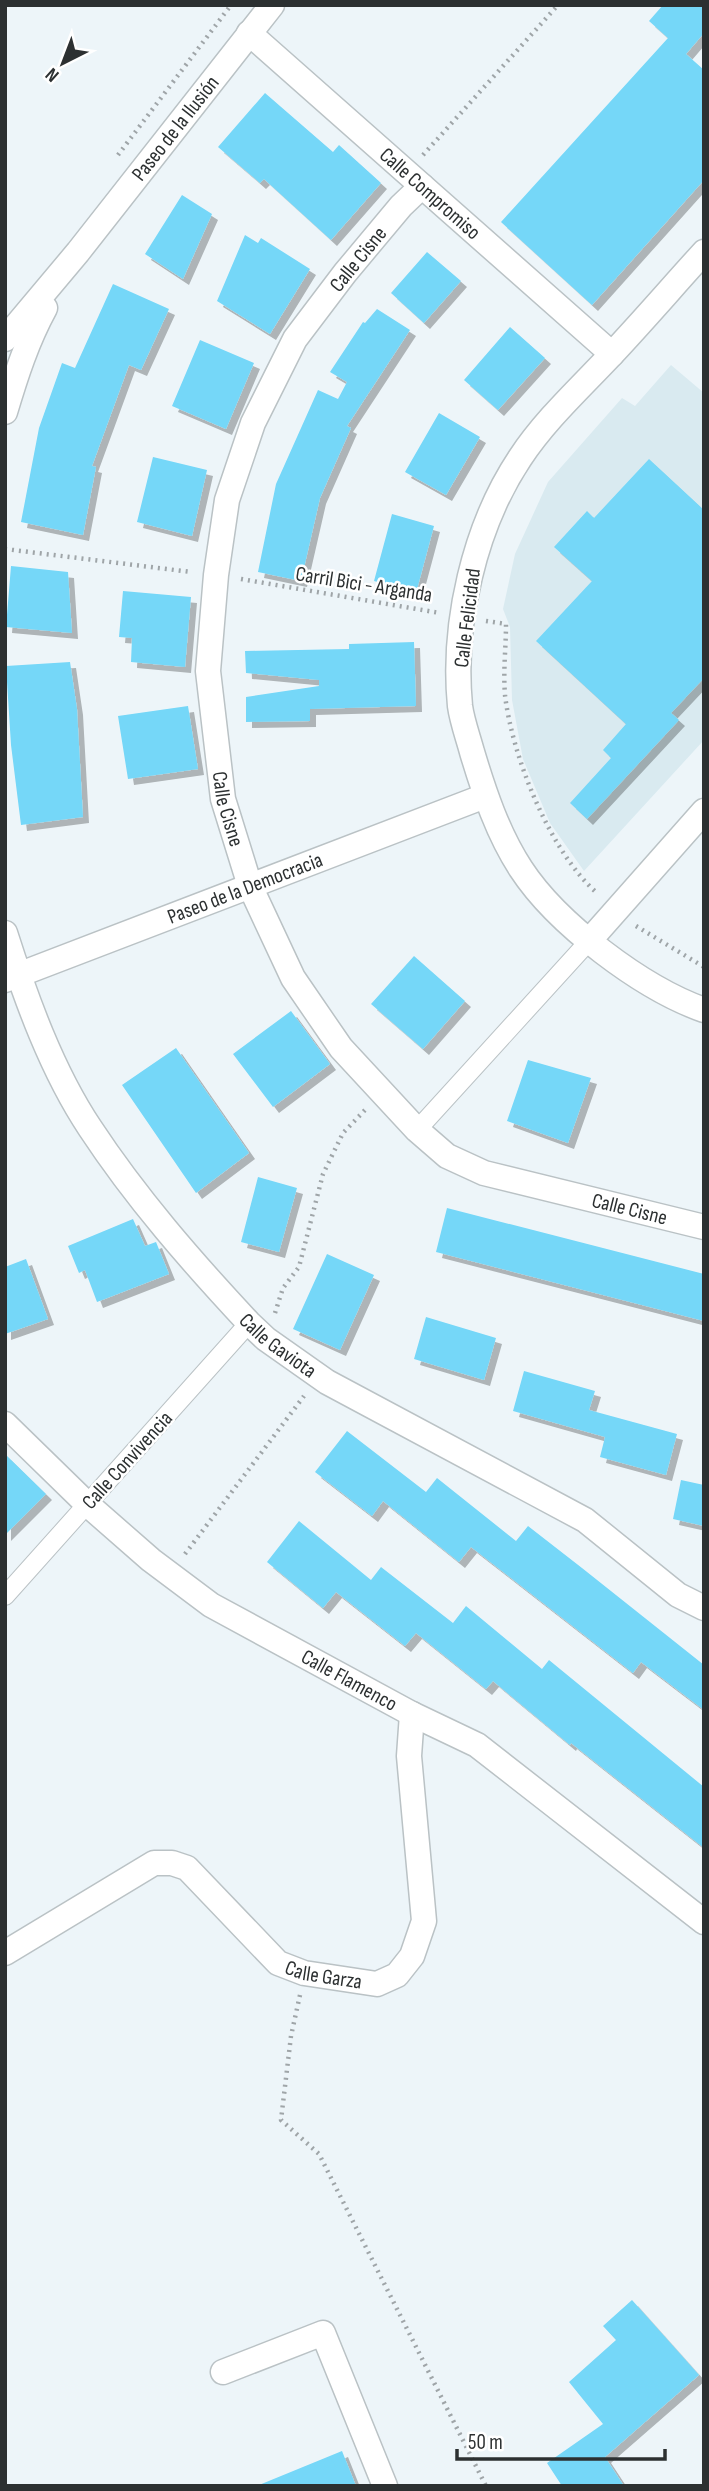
<svg xmlns="http://www.w3.org/2000/svg" width="709" height="2491" font-family="'Sofia Sans Condensed',sans-serif">
<style>
.built{fill:#d9eaf0}
.building{fill:#75d7f8;filter:url(#shadow)}
.lines{fill:none;stroke-linecap:round;stroke-linejoin:round}
.pedestrian-casing{stroke:#bac2c5;stroke-width:20}
.minor-casing{stroke:#bac2c5;stroke-width:27}
.path{stroke:#9fa5a8;stroke-width:4.5;stroke-dasharray:2 5;stroke-linecap:butt}
.pedestrian{stroke:#fff;stroke-width:18}
.minor{stroke:#fff;stroke-width:24}
.labels{text-anchor:middle;stroke-width:5;stroke-linejoin:round;paint-order:stroke}
.street-label{font-size:21px;fill:#2c3031;stroke:#fff}
</style>
<defs>
<filter id="shadow"><feDropShadow dx="6" dy="6" stdDeviation="0" flood-color="#0004"/></filter>
</defs>
<rect width="100%" height="100%" fill="#edf5f9"/>
<!-- built -->
<path class="built" d="M 671,365 L 704,393 L 704,740 L 584,871 L 550,823 L 523,759 L 512,700 L 510,627 L 503,609 L 515,554 L 548,482 L 622,398 L 635,406 Z"/>
<!-- building -->
<path class="building" d="M 663,5 L 704,5 L 704,33 L 686,54 L 704,70 L 704,180 L 592,305 L 501,222 L 668,38 L 649,21 Z
M 265,93 L 333,152 L 339,145 L 381,183 L 331,240 L 264,179 L 260,183 L 218,147 Z
M 182,195 L 212,214 L 183,279 L 145,254 Z
M 245,235 L 258,243 L 261,238 L 310,269 L 270,334 L 217,301 Z
M 427,252 L 461,281 L 424,323 L 391,293 Z
M 113,284 L 169,309 L 141,370 L 129,365 L 92,466 L 96,467 L 83,535 L 21,522 L 39,428 L 62,363 L 75,368 Z
M 377,309 L 410,330 L 347,426 L 351,428 L 320,498 L 301,581 L 258,572 L 276,484 L 318,390 L 338,399 L 347,382 L 330,372 L 363,322 L 365,323 Z
M 510,327 L 545,358 L 498,410 L 464,380 Z
M 200,340 L 254,363 L 226,429 L 172,406 Z
M 439,413 L 480,437 L 446,495 L 405,472 Z
M 153,457 L 207,470 L 192,536 L 137,522 Z
M 649,459 L 704,510 L 704,678 L 671,713 L 679,720 L 587,819 L 570,803 L 611,758 L 603,750 L 626,724 L 536,641 L 592,581 L 554,547 L 587,511 L 594,518 Z
M 392,514 L 434,526 L 416,593 L 374,581 Z
M 11,566 L 68,572 L 72,633 L 6,627 Z
M 123,591 L 191,597 L 185,667 L 131,662 L 132,638 L 119,637 Z
M 414,642 L 416,706 L 310,709 L 310,721 L 246,722 L 246,697 L 319,686 L 319,680 L 246,673 L 245,651 L 349,649 L 349,644 Z
M 70,662 L 77,709 L 83,817 L 21,825 L 11,745 L 6,666 Z
M 188,706 L 198,769 L 128,779 L 118,716 Z
M 414,956 L 465,1001 L 423,1049 L 371,1004 Z
M 291,1011 L 330,1064 L 273,1107 L 233,1054 Z
M 176,1048 L 249,1153 L 196,1193 L 122,1085 Z
M 528,1060 L 591,1078 L 568,1143 L 507,1121 Z
M 258,1177 L 297,1188 L 279,1252 L 241,1242 Z
M 447,1208 L 704,1274 L 704,1321 L 436,1252 Z
M 133,1219 L 145,1246 L 156,1242 L 169,1274 L 97,1302 L 85,1270 L 79,1273 L 68,1246 Z
M 327,1254 L 374,1275 L 340,1350 L 293,1329 Z
M 26,1259 L 48,1319 L 5,1334 L 5,1267 Z
M 426,1317 L 496,1338 L 484,1380 L 414,1359 Z
M 524,1371 L 595,1391 L 589,1410 L 677,1434 L 666,1475 L 600,1457 L 605,1437 L 513,1411 Z
M 347,1431 L 426,1492 L 437,1478 L 516,1541 L 528,1526 L 582,1568 L 704,1665 L 704,1710 L 641,1662 L 633,1673 L 471,1547 L 459,1562 L 383,1501 L 372,1516 L 315,1472 Z
M 5,1454 L 46,1494 L 5,1535 Z
M 681,1480 L 704,1485 L 704,1526 L 673,1519 Z
M 299,1521 L 371,1580 L 381,1567 L 453,1623 L 466,1606 L 542,1669 L 549,1660 L 704,1787 L 704,1848 L 571,1743 L 570,1745 L 493,1681 L 486,1689 L 416,1633 L 405,1646 L 336,1592 L 323,1608 L 267,1562 Z
M 632,2300 L 699,2375 L 605,2457 L 624,2486 L 562,2486 L 547,2463 L 603,2424 L 569,2382 L 616,2340 L 603,2326 Z
M 342,2451 L 356,2486 L 259,2486 L 259,2485 Z"/>
<g class="lines">
<!-- pedestrian casing -->
<g class="pedestrian-casing">
<path id="pedestrian" d="M 417,1130 L 589,941
M 5,1596 L 249,1323"/>
</g>
<!-- minor casing -->
<g class="minor-casing">
<g id="minor">
<path id="s1" d="M 249,33 L 612,354"/>
<path id="s2" d="M 422,186 L 401,206 L 345,273 L 295,339 L 253,423 L 227,500 L 216,575 L 208,671 L 223,799 L 250,886 L 293,978 L 341,1048 L 417,1130 L 447,1156 L 484,1173 L 704,1227"/>
<path d="M 704,252 C 673,286 643,321 611,355 C 580,388 545,420 520,458 C 474,527 452,624 460,706 C 462,721 468,737 472,752 C 484,792 498,834 521,869 C 557,924 642,988 704,1010"/>
<path id="s3" d="M 5,339 L 78,252 L 272,5"/>
<path d="M 5,412 C 16,375 27,341 45,308"/>
<path id="s4" d="M 5,933 C 26,999 52,1071 90,1128 C 136,1198 192,1262 249,1323 L 266,1339 L 327,1382 L 585,1520 L 678,1595 L 704,1608"/>
<path d="M 589,941 L 704,811"/>
<path id="s5" d="M 5,980 L 485,796"/>
<path id="s6" d="M 5,1424 L 87,1504 L 151,1560 L 211,1605 L 412,1714 L 477,1745 L 704,1922"/>
<path id="s7" d="M 5,1953 L 154,1863 L 172,1863 L 187,1868 L 278,1963 L 304,1973 L 377,1984 L 397,1975 L 412,1956 L 424,1921 L 409,1756 L 412,1714"/>
<path d="M 223,2372 L 323,2333 L 385,2486"/>
</g>
</g>
<!-- path -->
<path class="path" d="M 118,155 L 231,5
M 423,155 L 558,5
M 5,549 L 191,572
M 241,579 L 440,613
M 486,621 L 506,624 C 506,647 503,671 505,695 C 512,756 550,852 597,893
M 636,926 L 704,967
M 275,1313 L 283,1288 L 299,1267 L 323,1174 L 343,1133 L 365,1110
M 185,1554 L 304,1396
M 300,1995 L 291,2036 L 281,2120 L 319,2154 L 486,2486"/>
<!-- pedestrian -->
<use href="#pedestrian" class="pedestrian"/>
<!-- minor -->
<use href="#minor" class="minor"/>
</g>
<g class="labels">
<!-- street labels -->
<g class="street-label">
<text dy="7" stroke="none"><textPath href="#s3" startOffset="271">Paseo de la Ilusión</textPath></text>
<text dy="7" stroke="none"><textPath href="#s1" startOffset="242">Calle Compromiso</textPath></text>
<text transform="translate(358 259) rotate(-51)" y="7">Calle Cisne</text>
<text transform="translate(364 584) rotate(9)" y="7">Carril Bici - Arganda</text>
<text transform="translate(467 618) rotate(-83)" y="7">Calle Felicidad</text>
<text dy="7" stroke="none"><textPath href="#s2" startOffset="686">Calle Cisne</textPath></text>
<text dy="7" stroke="none"><textPath href="#s5" startOffset="257">Paseo de la Democracia</textPath></text>
<text dy="7" stroke="none"><textPath href="#s2" startOffset="1295">Calle Cisne</textPath></text>
<text dy="7" stroke="none"><textPath href="#s4" startOffset="502">Calle Gaviota</textPath></text>
<text transform="translate(127 1460) rotate(-48)" y="7">Calle Convivencia</text>
<text dy="7" stroke="none"><textPath href="#s6" startOffset="432">Calle Flamenco</textPath></text>
<text dy="7" stroke="none"><textPath href="#s7" startOffset="387">Calle Garza</textPath></text>
</g>
</g>
<!-- border -->
<rect width="709" height="2491" fill="none" stroke="#2c3031" stroke-width="14"/>
<!-- north arrow -->
<g transform="translate(63 63) rotate(222)" stroke="#ffffff" stroke-width="5" paint-order="stroke">
<path d="M0-5L12 26L0 18L-12 26Z" fill="#2c3031"/>
<text y="-10" font-size="19" font-weight="bold" text-anchor="middle" fill="#2c3031">N</text>
</g>
<!-- scale -->
<path d="M457 2449v10h208v-10" fill="none" stroke="#2c3031" stroke-width="3.5"/>
<text x="468" y="2449" font-size="21" fill="#2c3031" stroke="#ffffff" stroke-width="5" paint-order="stroke">50 m</text>
</svg>
